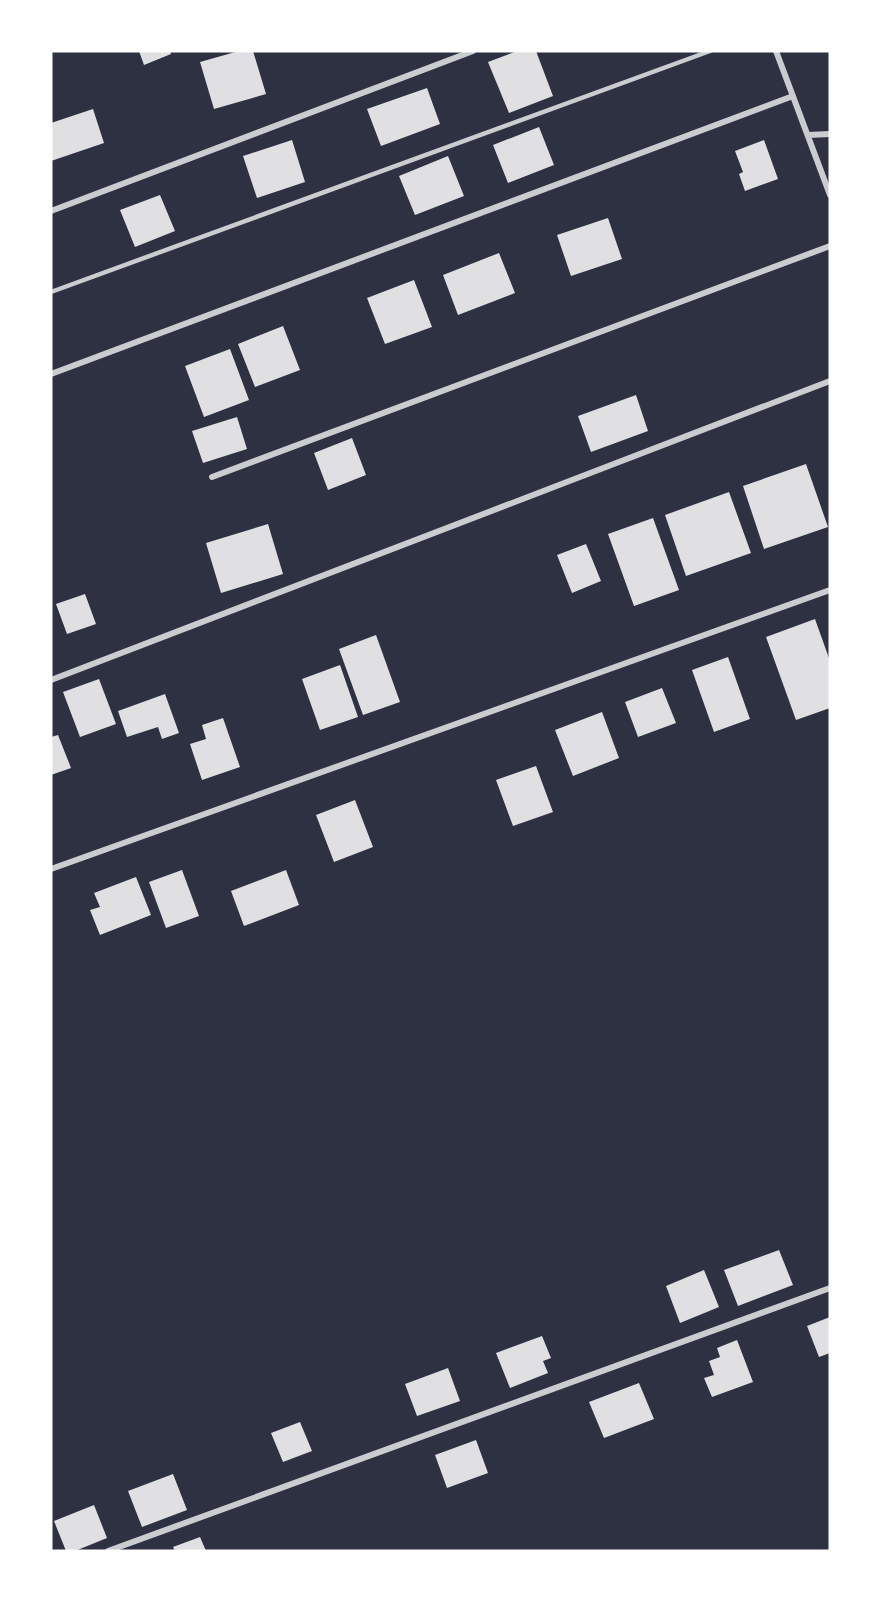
<svg xmlns="http://www.w3.org/2000/svg" width="881" height="1602" font-family="'Nunito Sans',sans-serif">
<style>
.building{fill:#e0e0e3}
.lines{fill:none;stroke-linecap:round;stroke-linejoin:round}
.service{stroke:#caccd0;stroke-width:4.5}
.minor{stroke:#caccd0;stroke-width:6}
</style>
<rect width="100%" height="100%" fill="#2d3142"/>
<!-- building -->
<path class="building" d="M 139,51 L 170,51 L 171,54 L 144,65 Z
M 239,51 L 253,51 L 266,94 L 214,109 L 200,62 Z
M 517,51 L 536,51 L 553,96 L 509,113 L 488,62 Z
M 427,88 L 440,124 L 381,146 L 367,109 Z
M 93,109 L 104,143 L 51,161 L 51,123 Z
M 539,127 L 554,165 L 508,183 L 493,145 Z
M 292,140 L 305,182 L 257,198 L 243,156 Z
M 764,140 L 778,179 L 745,191 L 739,174 L 743,172 L 735,151 Z
M 448,156 L 464,196 L 415,215 L 399,176 Z
M 160,195 L 175,231 L 135,247 L 120,210 Z
M 608,218 L 622,259 L 571,276 L 557,235 Z
M 499,253 L 515,293 L 458,315 L 443,275 Z
M 414,280 L 432,327 L 385,344 L 367,298 Z
M 283,326 L 300,370 L 255,387 L 238,344 Z
M 230,349 L 249,400 L 204,417 L 185,366 Z
M 636,395 L 648,431 L 591,452 L 578,416 Z
M 237,417 L 247,449 L 203,463 L 192,431 Z
M 352,438 L 366,475 L 328,490 L 314,453 Z
M 806,464 L 828,527 L 764,549 L 743,486 Z
M 729,492 L 751,553 L 686,576 L 665,515 Z
M 653,518 L 679,590 L 634,606 L 608,534 Z
M 268,524 L 283,574 L 221,593 L 206,543 Z
M 586,544 L 601,581 L 572,593 L 557,555 Z
M 85,594 L 96,624 L 67,634 L 56,604 Z
M 815,619 L 830,661 L 830,708 L 796,720 L 766,637 Z
M 376,635 L 400,702 L 363,715 L 339,649 Z
M 728,657 L 750,719 L 714,732 L 692,670 Z
M 340,665 L 358,717 L 320,730 L 302,679 Z
M 99,679 L 116,724 L 80,737 L 63,692 Z
M 662,688 L 676,723 L 638,737 L 625,702 Z
M 165,694 L 179,733 L 162,739 L 158,727 L 127,737 L 118,711 Z
M 602,712 L 619,758 L 573,776 L 555,730 Z
M 223,718 L 240,767 L 202,780 L 190,744 L 206,739 L 202,725 Z
M 58,735 L 71,768 L 51,775 L 51,737 Z
M 536,766 L 553,812 L 513,826 L 496,780 Z
M 355,800 L 373,847 L 334,862 L 316,815 Z
M 182,870 L 199,916 L 166,928 L 149,882 Z
M 286,870 L 299,905 L 244,926 L 231,891 Z
M 136,877 L 151,915 L 100,935 L 90,910 L 100,907 L 94,893 Z
M 779,1250 L 793,1285 L 738,1306 L 724,1270 Z
M 704,1270 L 719,1307 L 680,1323 L 666,1286 Z
M 830,1317 L 830,1353 L 819,1357 L 807,1326 Z
M 542,1336 L 551,1358 L 543,1361 L 548,1373 L 510,1388 L 496,1353 Z
M 737,1340 L 753,1382 L 712,1397 L 704,1378 L 714,1375 L 709,1361 L 720,1357 L 717,1348 Z
M 448,1368 L 460,1401 L 417,1416 L 405,1384 Z
M 639,1383 L 654,1419 L 604,1438 L 589,1402 Z
M 300,1422 L 312,1451 L 283,1462 L 271,1433 Z
M 476,1440 L 488,1473 L 447,1488 L 435,1455 Z
M 173,1474 L 187,1510 L 142,1527 L 128,1491 Z
M 94,1505 L 107,1538 L 75,1551 L 66,1551 L 54,1521 Z
M 200,1537 L 206,1551 L 175,1551 L 173,1547 Z"/>
<g class="lines">
<!-- service -->
<path class="service" d="M 51,292 L 710,51"/>
<!-- minor -->
<path class="minor" d="M 776,51 L 830,195
M 808,135 L 830,134
M 51,211 L 473,51
M 51,374 L 793,96
M 212,477 L 830,246
M 51,680 L 830,381
M 51,869 L 830,590
M 108,1551 L 830,1288"/>
</g>
<!-- border -->
<rect width="881" height="1602" fill="none" stroke="#ffffff" stroke-width="105"/>
</svg>
